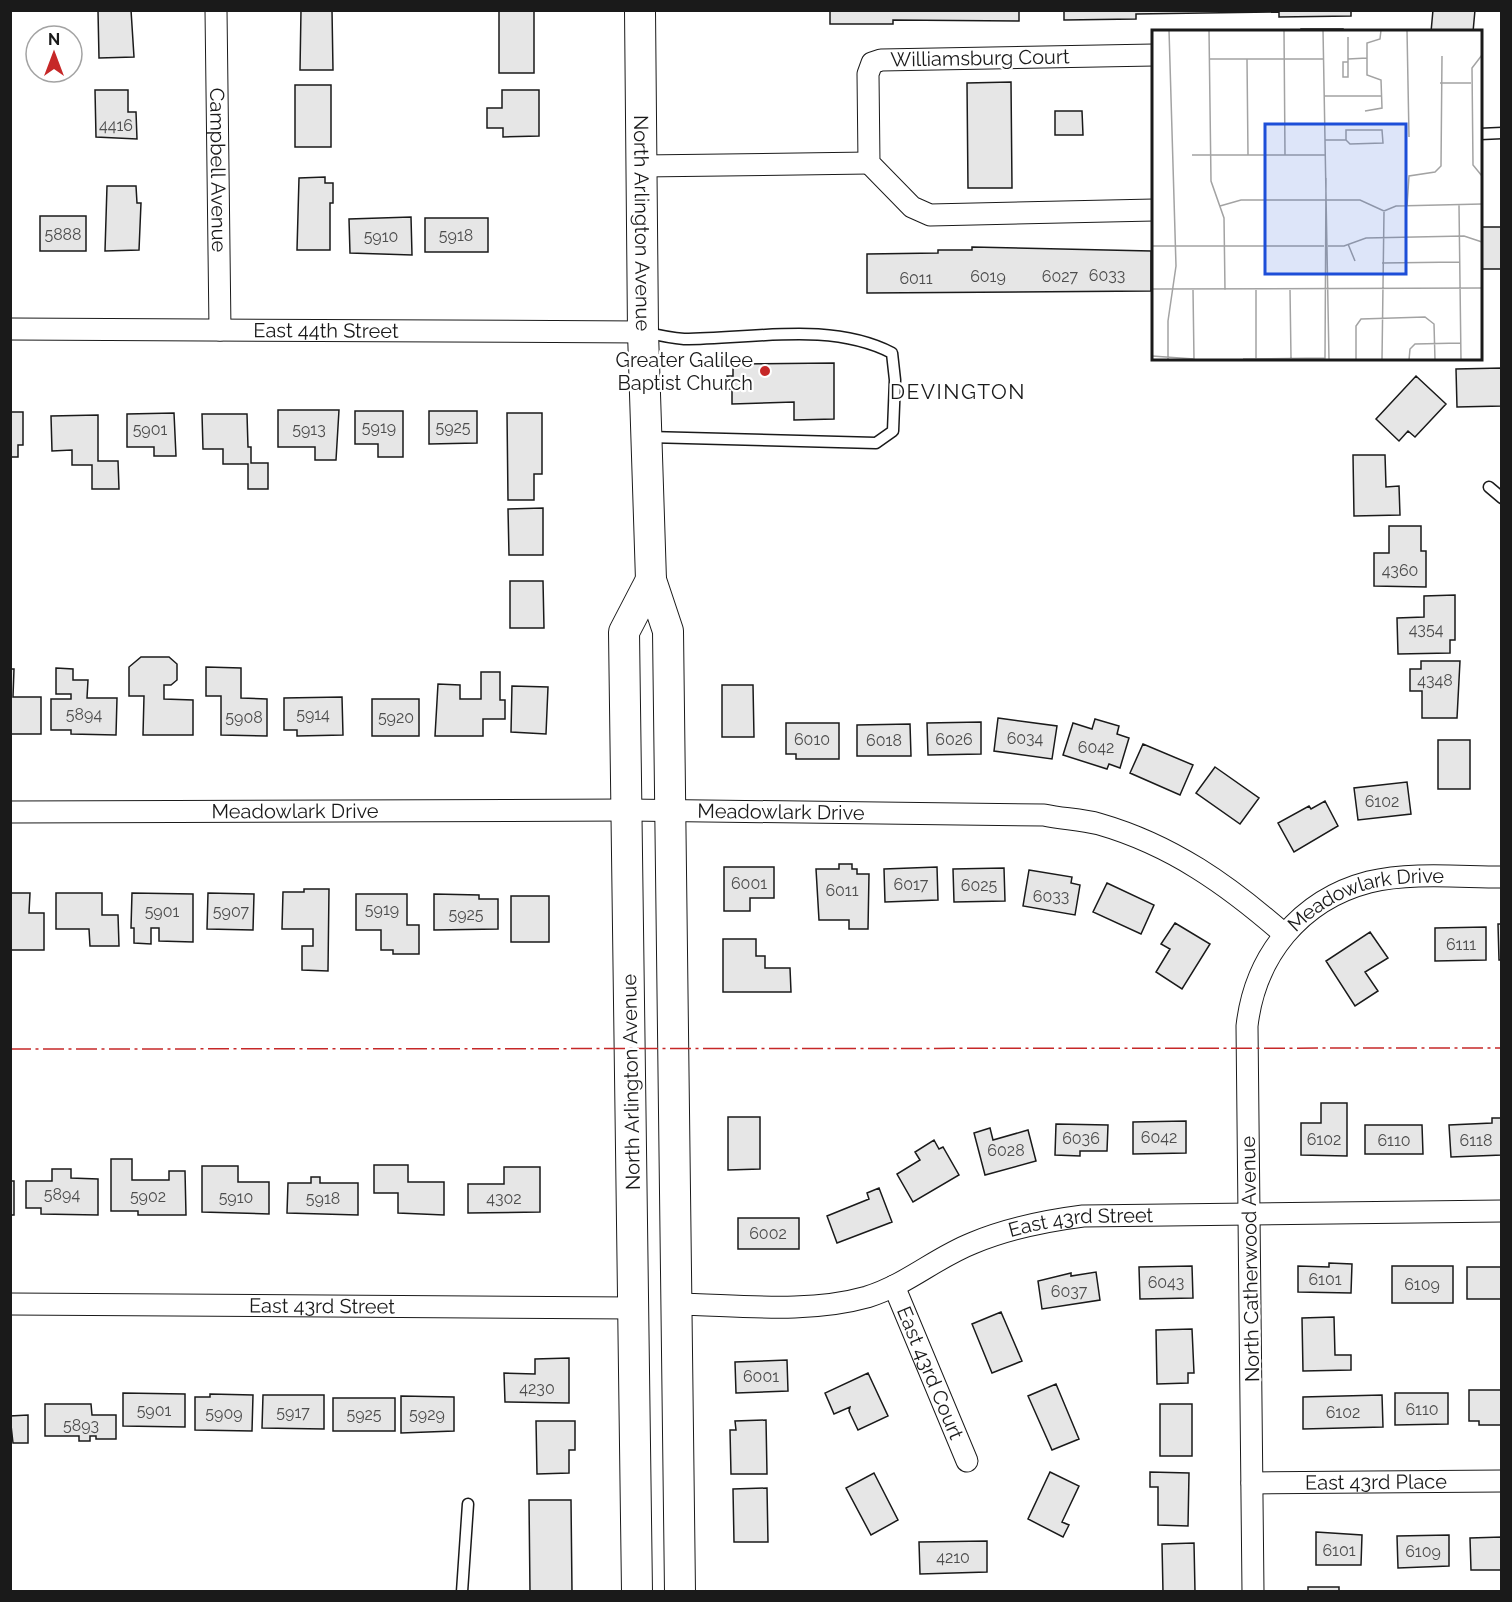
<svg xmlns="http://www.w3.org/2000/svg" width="1512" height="1602" font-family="Raleway,sans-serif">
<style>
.building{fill:#e6e6e6;stroke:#1a1a1a;stroke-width:1.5}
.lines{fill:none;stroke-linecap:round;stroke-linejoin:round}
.service-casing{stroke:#1a1a1a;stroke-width:13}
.minor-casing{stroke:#1a1a1a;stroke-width:23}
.secondary-casing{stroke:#1a1a1a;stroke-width:32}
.service{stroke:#fff;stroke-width:10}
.minor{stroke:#fff;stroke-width:21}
.secondary{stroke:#fff;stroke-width:30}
.power{stroke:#c62828;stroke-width:1.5;stroke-dasharray:21 4.5 3 4.5;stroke-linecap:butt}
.poi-dot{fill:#c62828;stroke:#fff;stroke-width:2}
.labels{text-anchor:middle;stroke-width:4.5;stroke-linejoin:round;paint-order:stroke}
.number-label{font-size:16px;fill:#4d4d4d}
.street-label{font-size:20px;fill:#1a1a1a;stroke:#fff}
.poi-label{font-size:20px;fill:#1a1a1a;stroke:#fff;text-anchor:end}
.neighbourhood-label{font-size:21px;letter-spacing:1.5px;fill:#1a1a1a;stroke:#fff}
.inset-road{fill:none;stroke:#a3a3a3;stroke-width:1.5}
.view{fill:#1d4ed8;fill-opacity:0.15;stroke:#1d4ed8;stroke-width:3}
.inset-edge{fill:none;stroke:#1a1a1a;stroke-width:3}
</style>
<rect width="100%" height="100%" fill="#fff"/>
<!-- building -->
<path class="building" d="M 131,10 L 134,57 L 99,58 L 98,11 Z
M 301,10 L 332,10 L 333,70 L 300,70 Z
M 830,10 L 1019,10 L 1019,21 L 893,20 L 893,24 L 830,24 Z
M 1064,10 L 1351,10 L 1351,16 L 1279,17 L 1279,12 L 1136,14 L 1136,19 L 1064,20 Z
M 1433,10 L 1475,10 L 1473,32 L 1431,32 Z
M 499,11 L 534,11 L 534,73 L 499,73 Z
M 1301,29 L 1343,29 L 1343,32 L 1301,32 Z
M 1011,82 L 1012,188 L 968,188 L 967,83 Z
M 295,85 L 331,85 L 331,147 L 295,147 Z
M 95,90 L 128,90 L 128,112 L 136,112 L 137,139 L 96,137 Z
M 502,90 L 539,90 L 539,136 L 503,137 L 503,128 L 487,128 L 487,108 L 502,108 Z
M 1055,111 L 1082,111 L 1083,135 L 1055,135 Z
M 325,177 L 325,183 L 333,183 L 333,203 L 330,203 L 330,250 L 297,250 L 299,178 Z
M 107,186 L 136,186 L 137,203 L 141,203 L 139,250 L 105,251 Z
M 40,216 L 86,216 L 86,251 L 40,251 Z
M 411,217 L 412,255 L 350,253 L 349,219 Z
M 425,218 L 488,218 L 488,252 L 425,252 Z
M 1480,227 L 1502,227 L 1502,269 L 1480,269 Z
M 972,247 L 1151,251 L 1151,291 L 867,293 L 867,254 L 938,253 L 938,250 L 972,250 Z
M 834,363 L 834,419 L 794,420 L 794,402 L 732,404 L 732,389 L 727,389 L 727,376 L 733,376 L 733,364 Z
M 1502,368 L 1502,406 L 1457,407 L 1456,369 Z
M 1416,376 L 1446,404 L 1415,437 L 1408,431 L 1399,441 L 1376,419 Z
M 278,410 L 339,410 L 336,460 L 315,460 L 315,447 L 278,447 Z
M 355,411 L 403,411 L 403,457 L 378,457 L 378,444 L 355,444 Z
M 429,411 L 477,411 L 477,443 L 429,444 Z
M 10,412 L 23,412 L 23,445 L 18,445 L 18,457 L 10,457 Z
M 174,413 L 176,456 L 154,456 L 154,447 L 127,447 L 127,414 Z
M 507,413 L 542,413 L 542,474 L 534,474 L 534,500 L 508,500 Z
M 202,414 L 247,414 L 248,447 L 251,447 L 251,463 L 268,463 L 268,489 L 248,489 L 248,464 L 223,464 L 223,449 L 203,449 Z
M 98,415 L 98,461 L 118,461 L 119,489 L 92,489 L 92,465 L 72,465 L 72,450 L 52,451 L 51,416 Z
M 1353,455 L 1385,455 L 1386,487 L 1399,486 L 1400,515 L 1354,516 Z
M 543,508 L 543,555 L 509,555 L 508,509 Z
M 1389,526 L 1421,526 L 1421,551 L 1426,551 L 1426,587 L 1374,586 L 1374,553 L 1389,553 Z
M 510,581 L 543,581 L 544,628 L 510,628 Z
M 1455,595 L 1455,640 L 1450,640 L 1450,653 L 1398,654 L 1397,618 L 1424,617 L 1424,596 Z
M 141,657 L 169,657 L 177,664 L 177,680 L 171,685 L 164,685 L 164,699 L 193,700 L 193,735 L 143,735 L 144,696 L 129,696 L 129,667 Z
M 1421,661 L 1460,661 L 1457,718 L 1422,718 L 1422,691 L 1410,691 L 1410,669 L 1421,669 Z
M 206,667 L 241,668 L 241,698 L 267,699 L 267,736 L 221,735 L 221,696 L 206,696 Z
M 56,668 L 73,669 L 73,680 L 88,680 L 87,698 L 117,698 L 116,735 L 71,734 L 71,730 L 51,730 L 51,699 L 71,699 L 71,694 L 56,694 Z
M 10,669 L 14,669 L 13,697 L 41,697 L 41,734 L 10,734 Z
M 481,672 L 500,672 L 500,700 L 505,700 L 505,719 L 483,719 L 483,736 L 435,736 L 438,684 L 460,685 L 460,699 L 481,699 Z
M 722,685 L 753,685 L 754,737 L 722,737 Z
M 512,686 L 548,687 L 546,734 L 511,732 Z
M 342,697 L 343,735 L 297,736 L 297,730 L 284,730 L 284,698 Z
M 372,699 L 419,699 L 419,736 L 372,736 Z
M 998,718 L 1057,726 L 1052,759 L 994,751 Z
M 1095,719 L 1119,726 L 1117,734 L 1129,738 L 1120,768 L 1109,764 L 1107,769 L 1063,755 L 1073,723 L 1092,729 Z
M 981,722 L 981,754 L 928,755 L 927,723 Z
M 786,723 L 839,723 L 839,759 L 796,759 L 796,754 L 786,754 Z
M 910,724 L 911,756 L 857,756 L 857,725 Z
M 1438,740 L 1470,740 L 1470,789 L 1438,789 Z
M 1143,744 L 1193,765 L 1180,795 L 1130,773 Z
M 1215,767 L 1259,798 L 1240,824 L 1196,793 Z
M 1407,782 L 1411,814 L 1358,820 L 1354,788 Z
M 1325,801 L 1338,826 L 1294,852 L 1278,823 L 1309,806 L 1311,809 Z
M 839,864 L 852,864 L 852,869 L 857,869 L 857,874 L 869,874 L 868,929 L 849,929 L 849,920 L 819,920 L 816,869 L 839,869 Z
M 724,867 L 774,867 L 774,898 L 750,898 L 750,911 L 724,911 Z
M 937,867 L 938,900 L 885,902 L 884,869 Z
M 1004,868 L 1005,901 L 954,902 L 953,869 Z
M 1029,870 L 1072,877 L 1071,883 L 1080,885 L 1075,915 L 1023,906 Z
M 1107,883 L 1154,905 L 1141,934 L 1093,912 Z
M 304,889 L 329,889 L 328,971 L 302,970 L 302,946 L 313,946 L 313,929 L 282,929 L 283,892 L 304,892 Z
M 10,893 L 30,893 L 29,913 L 44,913 L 44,950 L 10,950 Z
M 56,893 L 102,893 L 102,915 L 118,915 L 119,946 L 90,946 L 89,929 L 56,929 Z
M 132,893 L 193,894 L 193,942 L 159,941 L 159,928 L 151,928 L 151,944 L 134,943 L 134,928 L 131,928 Z
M 208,893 L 254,894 L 253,930 L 207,929 Z
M 356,894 L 407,894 L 407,925 L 419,925 L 419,954 L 393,954 L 393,950 L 381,950 L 381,930 L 356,930 Z
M 434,894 L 479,895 L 479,899 L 498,899 L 498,929 L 434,930 Z
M 511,896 L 549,896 L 549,942 L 511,942 Z
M 1175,923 L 1210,944 L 1182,989 L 1156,972 L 1170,949 L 1161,944 Z
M 1498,924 L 1502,924 L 1502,960 L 1499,960 Z
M 1486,927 L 1486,960 L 1435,961 L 1435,928 Z
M 1370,932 L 1388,958 L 1365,972 L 1378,991 L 1355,1006 L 1326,961 Z
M 723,939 L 756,939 L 756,956 L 765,956 L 765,968 L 790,968 L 791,992 L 723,992 Z
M 1321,1103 L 1347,1103 L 1347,1156 L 1301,1155 L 1301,1123 L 1321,1123 Z
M 728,1117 L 760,1117 L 760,1169 L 728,1170 Z
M 1492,1118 L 1502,1118 L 1502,1155 L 1451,1157 L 1449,1125 L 1492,1123 Z
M 1186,1121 L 1186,1153 L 1133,1154 L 1133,1122 Z
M 1056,1124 L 1108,1125 L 1107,1151 L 1080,1151 L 1080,1156 L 1055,1155 Z
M 1365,1125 L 1422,1125 L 1423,1154 L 1365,1154 Z
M 990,1128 L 993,1140 L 1028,1130 L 1036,1161 L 985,1175 L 974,1133 Z
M 934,1140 L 939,1149 L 943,1147 L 959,1175 L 913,1202 L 897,1174 L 920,1160 L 915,1152 Z
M 111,1159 L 132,1159 L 132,1180 L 169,1180 L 169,1171 L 185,1171 L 186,1215 L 138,1215 L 138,1211 L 111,1211 Z
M 374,1165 L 408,1165 L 408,1182 L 444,1182 L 444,1215 L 398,1213 L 398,1193 L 374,1193 Z
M 202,1166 L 238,1166 L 238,1182 L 269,1182 L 269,1214 L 202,1212 Z
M 504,1167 L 540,1167 L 540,1212 L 468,1213 L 468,1184 L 504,1184 Z
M 52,1169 L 71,1169 L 71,1178 L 98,1179 L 98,1215 L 41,1214 L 41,1208 L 26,1208 L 26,1181 L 52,1181 Z
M 311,1177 L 320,1177 L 320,1183 L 358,1183 L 358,1215 L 287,1213 L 288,1183 L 311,1183 Z
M 10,1181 L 14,1181 L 14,1215 L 10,1215 Z
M 879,1188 L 892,1222 L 837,1243 L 827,1216 L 869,1199 L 867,1193 Z
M 738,1218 L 799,1218 L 799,1249 L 738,1249 Z
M 1329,1263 L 1352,1264 L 1351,1293 L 1298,1292 L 1298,1266 L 1329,1267 Z
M 1192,1266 L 1193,1298 L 1140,1299 L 1139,1267 Z
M 1392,1266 L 1453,1266 L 1453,1303 L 1392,1303 Z
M 1467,1267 L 1502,1267 L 1502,1299 L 1467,1299 Z
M 1096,1272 L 1100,1300 L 1042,1309 L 1038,1281 L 1071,1273 L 1071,1276 Z
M 1001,1312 L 1022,1361 L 992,1373 L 972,1324 Z
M 1334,1317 L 1335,1355 L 1351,1355 L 1351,1370 L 1303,1371 L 1302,1318 Z
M 1192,1329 L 1194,1373 L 1188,1373 L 1188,1383 L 1157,1384 L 1156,1330 Z
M 569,1358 L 569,1403 L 505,1402 L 504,1373 L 535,1374 L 535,1359 Z
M 787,1360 L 788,1391 L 736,1393 L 735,1362 Z
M 868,1373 L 888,1416 L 858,1430 L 849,1411 L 850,1407 L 834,1414 L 825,1393 Z
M 1056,1384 L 1079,1439 L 1052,1450 L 1028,1396 Z
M 1469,1390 L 1502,1390 L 1502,1425 L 1479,1425 L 1479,1421 L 1469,1421 Z
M 123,1393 L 185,1394 L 185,1427 L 123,1426 Z
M 1395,1393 L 1448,1393 L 1448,1424 L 1395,1425 Z
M 210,1394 L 253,1395 L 252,1431 L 195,1430 L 195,1397 L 210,1397 Z
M 263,1395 L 324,1395 L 324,1429 L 262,1428 Z
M 1382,1395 L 1383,1427 L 1303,1429 L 1303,1397 Z
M 401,1396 L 454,1397 L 454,1431 L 401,1433 Z
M 333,1398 L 395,1398 L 395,1431 L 333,1431 Z
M 45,1404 L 91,1404 L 92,1415 L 116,1415 L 116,1439 L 96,1439 L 96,1436 L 90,1436 L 90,1441 L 79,1441 L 79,1436 L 45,1436 Z
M 1160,1404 L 1192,1404 L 1192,1456 L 1160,1456 Z
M 28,1415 L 28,1443 L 13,1443 L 10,1416 Z
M 766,1420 L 767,1474 L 731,1474 L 730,1430 L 736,1430 L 735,1421 Z
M 536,1421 L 575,1421 L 575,1450 L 569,1450 L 569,1473 L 537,1474 Z
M 1050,1472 L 1079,1486 L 1062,1522 L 1069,1525 L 1063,1537 L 1028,1519 Z
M 1150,1472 L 1189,1473 L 1188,1526 L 1158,1525 L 1158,1487 L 1150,1487 Z
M 874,1473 L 898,1520 L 871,1535 L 846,1488 Z
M 767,1488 L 768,1542 L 734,1542 L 733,1489 Z
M 529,1500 L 571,1500 L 572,1592 L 530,1592 Z
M 1316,1532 L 1362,1535 L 1361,1565 L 1316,1565 Z
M 1449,1535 L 1449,1566 L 1398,1568 L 1397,1536 Z
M 1502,1537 L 1502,1570 L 1471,1570 L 1470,1538 Z
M 987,1541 L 987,1572 L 920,1574 L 919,1542 Z
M 1194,1543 L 1195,1592 L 1163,1592 L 1162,1544 Z
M 1308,1587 L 1339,1587 L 1339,1592 L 1308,1592 Z"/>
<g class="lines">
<!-- service casing -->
<g class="service-casing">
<path id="service" d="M 1480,134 L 1502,133
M 644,332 C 657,335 671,338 684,339 C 752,339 830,321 892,353 L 895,380 L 893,431 L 876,443 L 648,437
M 1489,487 L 1502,498
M 462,1592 L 468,1504"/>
</g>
<!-- minor casing -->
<g class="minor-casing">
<g id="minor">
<path id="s1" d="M 216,10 L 220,330"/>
<path d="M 1154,55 L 881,60 L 872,63 L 868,74 L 869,163 L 912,207 L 930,215 L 1154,210"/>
<path d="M 642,166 L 869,163"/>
<path id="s2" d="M 10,329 L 643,332"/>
<path id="s3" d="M 10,812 L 628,810 L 1044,815 C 1062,819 1081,819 1099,824 C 1172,845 1228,885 1284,934"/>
<path id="s4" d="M 894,1286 L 967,1461"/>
<path id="s5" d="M 10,1304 L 633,1308"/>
<path id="s6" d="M 676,1304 C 738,1305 807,1314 867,1297 C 908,1284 935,1258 973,1243 C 1009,1228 1044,1221 1083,1216 L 1502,1211"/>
<path id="s7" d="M 1252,1483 L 1502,1481"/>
<path id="s8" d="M 1253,1592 L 1247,1026 C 1255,956 1300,900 1369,882 C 1411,872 1459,877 1502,877"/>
</g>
</g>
<!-- secondary casing -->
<g class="secondary-casing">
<g id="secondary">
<path id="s9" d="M 640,10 L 643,332 L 651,580 L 668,631 L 680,1592"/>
<path d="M 637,1592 L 624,632 L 651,580"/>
</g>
</g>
<!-- service -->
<use href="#service" class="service"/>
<!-- minor -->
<use href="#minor" class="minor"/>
<!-- secondary -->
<use href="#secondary" class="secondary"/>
<!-- power -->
<path class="power" d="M 10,1049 L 1502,1048"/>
</g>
<!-- markers -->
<circle class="poi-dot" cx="765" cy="371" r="6"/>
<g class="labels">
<!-- number labels -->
<g class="number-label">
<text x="116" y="131">4416</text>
<text x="63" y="240">5888</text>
<text x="456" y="241">5918</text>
<text x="381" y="242">5910</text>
<text x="1107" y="281">6033</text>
<text x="988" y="282">6019</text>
<text x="1060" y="282">6027</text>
<text x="916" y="284">6011</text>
<text x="379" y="433">5919</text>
<text x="453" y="433">5925</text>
<text x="150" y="435">5901</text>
<text x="309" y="435">5913</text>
<text x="1400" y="576">4360</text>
<text x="1426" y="635">4354</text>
<text x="1435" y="686">4348</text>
<text x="84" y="720">5894</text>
<text x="313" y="720">5914</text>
<text x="244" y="723">5908</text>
<text x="396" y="723">5920</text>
<text x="1025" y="744">6034</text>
<text x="812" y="745">6010</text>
<text x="954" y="745">6026</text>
<text x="884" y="746">6018</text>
<text x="1096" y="753">6042</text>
<text x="1382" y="807">6102</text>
<text x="749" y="889">6001</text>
<text x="911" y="890">6017</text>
<text x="979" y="891">6025</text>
<text x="842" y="896">6011</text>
<text x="1051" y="902">6033</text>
<text x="382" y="915">5919</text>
<text x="162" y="917">5901</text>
<text x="231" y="917">5907</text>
<text x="466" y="920">5925</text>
<text x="1461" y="950">6111</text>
<text x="1159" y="1143">6042</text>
<text x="1081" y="1144">6036</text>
<text x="1324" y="1145">6102</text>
<text x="1394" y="1146">6110</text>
<text x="1476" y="1146">6118</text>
<text x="1006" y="1156">6028</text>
<text x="62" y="1200">5894</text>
<text x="148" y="1202">5902</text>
<text x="236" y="1203">5910</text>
<text x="323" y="1204">5918</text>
<text x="504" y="1204">4302</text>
<text x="768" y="1239">6002</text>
<text x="1325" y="1285">6101</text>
<text x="1166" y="1288">6043</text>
<text x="1422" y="1290">6109</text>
<text x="1069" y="1297">6037</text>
<text x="761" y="1382">6001</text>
<text x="537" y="1394">4230</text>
<text x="1422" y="1415">6110</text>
<text x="154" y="1416">5901</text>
<text x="293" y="1418">5917</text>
<text x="1343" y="1418">6102</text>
<text x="224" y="1419">5909</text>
<text x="364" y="1420">5925</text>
<text x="427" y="1420">5929</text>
<text x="81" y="1431">5893</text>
<text x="1339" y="1556">6101</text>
<text x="1423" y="1557">6109</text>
<text x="953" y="1563">4210</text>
</g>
<!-- street labels -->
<g class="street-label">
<text transform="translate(980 58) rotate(-1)" y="7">Williamsburg Court</text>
<text dy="7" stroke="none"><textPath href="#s1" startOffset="160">Campbell Avenue</textPath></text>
<text dy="7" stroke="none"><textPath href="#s9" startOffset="213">North Arlington Avenue</textPath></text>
<text dy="7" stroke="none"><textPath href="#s2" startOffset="316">East 44th Street</textPath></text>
<text dy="7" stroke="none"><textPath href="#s3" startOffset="285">Meadowlark Drive</textPath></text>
<text dy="7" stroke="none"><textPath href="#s3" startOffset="771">Meadowlark Drive</textPath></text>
<text dy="7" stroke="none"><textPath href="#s8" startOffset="759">Meadowlark Drive</textPath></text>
<text transform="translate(631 1082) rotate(-91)" y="7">North Arlington Avenue</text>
<text dy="7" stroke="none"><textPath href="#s6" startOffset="422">East 43rd Street</textPath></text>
<text transform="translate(1250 1259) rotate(-91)" y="7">North Catherwood Avenue</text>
<text dy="7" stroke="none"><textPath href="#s5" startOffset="312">East 43rd Street</textPath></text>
<text dy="7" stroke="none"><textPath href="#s4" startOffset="94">East 43rd Court</textPath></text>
<text dy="7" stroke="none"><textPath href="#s7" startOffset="124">East 43rd Place</textPath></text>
</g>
<!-- poi labels -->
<g class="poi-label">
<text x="753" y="367">Greater Galilee<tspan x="753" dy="23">Baptist Church</tspan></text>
</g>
<!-- neighbourhood labels -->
<g class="neighbourhood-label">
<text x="958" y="399">DEVINGTON</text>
</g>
</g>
<!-- overview -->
<g transform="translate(1152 30)">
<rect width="330" height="330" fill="#fff"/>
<path class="inset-road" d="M 57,0 L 59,151 L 72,188 L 73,260M 132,0 L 133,125M 171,0 L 177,330M 255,0 L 257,107M 196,7 L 196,47 L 191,47 L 191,32 L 196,32M 330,25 L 320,38 L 321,135 L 330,146M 58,29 L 172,29M 95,29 L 96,125M 196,29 L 215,28M 288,53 L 319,53M 172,66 L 230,66M 213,81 L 230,78 L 229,50 L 215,45 L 215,13 L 228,9 L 229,0M 194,100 L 230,100 L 231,113 L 198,114 L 194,110 ZM 173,110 L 194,110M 40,125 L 173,125M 307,175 L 309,330M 68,176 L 89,170 L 208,170 L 232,181M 255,176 L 257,146 L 283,142 L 289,136 L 290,26M 232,181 L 244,176 L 330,174M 196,214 L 203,231M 0,216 L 172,216M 176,216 L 192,216 L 214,208 L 312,206 L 330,212M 230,233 L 308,232M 0,259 L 330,258M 41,260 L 42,330M 104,260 L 104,330M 138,260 L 139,328M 0,326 L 42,329M 91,329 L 173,328M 16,330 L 16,291 L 24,236 L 17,0M 173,330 L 174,148M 204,330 L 204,296 L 209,289 L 273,287 L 282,294 L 283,330M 230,330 L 232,182M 257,330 L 258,319 L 263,314 L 309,313"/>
<path class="view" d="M 113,94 L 254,94 L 254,244 L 113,244 Z"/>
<rect width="330" height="330" class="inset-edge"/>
</g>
<!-- border -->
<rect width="1512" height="1602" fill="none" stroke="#1a1a1a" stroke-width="24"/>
<!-- north arrow -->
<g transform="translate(54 54)"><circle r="28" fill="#ffffff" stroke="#a3a3a3" stroke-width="1.5"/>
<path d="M0-4.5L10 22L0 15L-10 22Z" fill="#c62828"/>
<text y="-9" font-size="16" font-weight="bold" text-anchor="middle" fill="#1a1a1a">N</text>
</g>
</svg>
